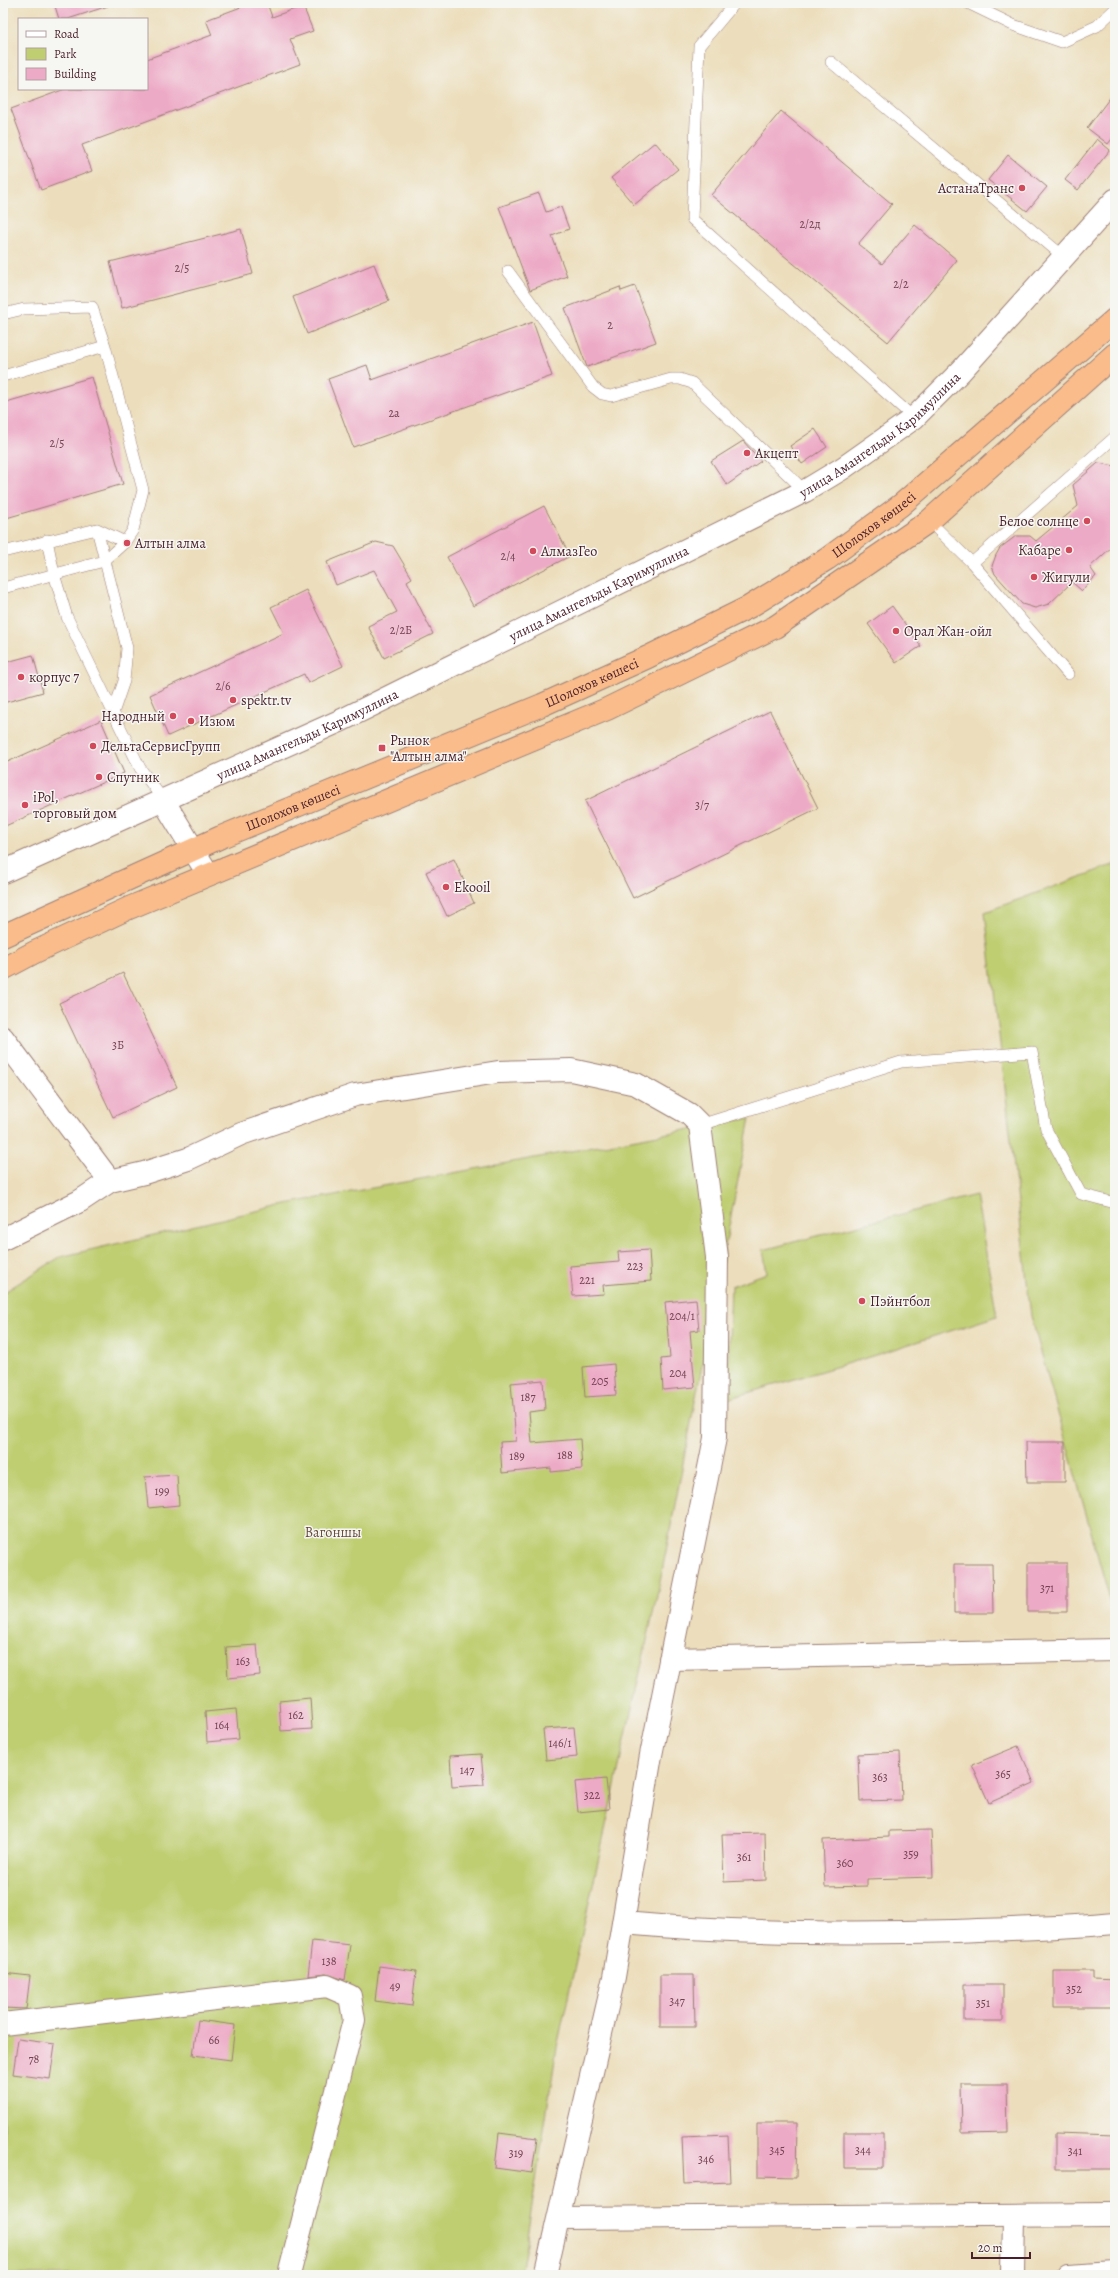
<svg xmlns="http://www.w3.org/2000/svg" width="1118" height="2278" font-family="Alegreya,serif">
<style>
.green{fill:#bfce71;stroke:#84764e}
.building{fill:#edaac6}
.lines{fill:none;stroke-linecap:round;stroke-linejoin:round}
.lane-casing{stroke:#9b7e74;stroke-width:12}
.street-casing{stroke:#9b7e74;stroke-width:24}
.highway-casing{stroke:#9b7e74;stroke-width:24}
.lane{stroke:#fff;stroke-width:11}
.street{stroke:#fff;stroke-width:22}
.highway{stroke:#fabc8b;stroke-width:22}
.poi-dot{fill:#d1495b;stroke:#f6f6f2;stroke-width:1.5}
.labels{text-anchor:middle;stroke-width:3;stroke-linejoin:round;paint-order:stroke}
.number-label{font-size:12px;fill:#734252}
.poi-label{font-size:14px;fill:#4a1f2b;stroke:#f6f6f2;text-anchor:start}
.street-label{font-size:14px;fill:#4a1f2b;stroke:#f6f6f2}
.park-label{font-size:14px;fill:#674b3c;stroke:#f6f6f2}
</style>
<rect width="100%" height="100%" fill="#f6f6f2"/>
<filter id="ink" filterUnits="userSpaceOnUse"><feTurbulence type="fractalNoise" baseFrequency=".025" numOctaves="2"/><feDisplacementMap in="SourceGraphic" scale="8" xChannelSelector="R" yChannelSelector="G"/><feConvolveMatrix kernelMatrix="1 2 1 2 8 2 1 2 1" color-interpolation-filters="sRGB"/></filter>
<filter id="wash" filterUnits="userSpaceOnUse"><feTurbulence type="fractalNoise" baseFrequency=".012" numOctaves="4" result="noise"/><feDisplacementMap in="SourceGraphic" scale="16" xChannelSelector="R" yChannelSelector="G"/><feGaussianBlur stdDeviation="0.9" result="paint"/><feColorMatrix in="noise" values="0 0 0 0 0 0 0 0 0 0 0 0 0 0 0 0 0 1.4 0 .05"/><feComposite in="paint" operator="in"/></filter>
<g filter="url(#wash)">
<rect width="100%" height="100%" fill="#ecdebc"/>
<!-- green -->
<path class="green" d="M 1115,864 L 1115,1618 L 1031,1316 L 985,912 Z
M 750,1118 L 661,1577 L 557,2047 L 521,2275 L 3,2275 L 3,1293 L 60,1257 L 286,1204 Z
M 976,1195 L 997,1316 L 866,1358 L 727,1399 L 731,1286 L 767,1273 L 763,1250 Z"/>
<g id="blocks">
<!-- building -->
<path class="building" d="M 54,3 L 107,3 L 108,6 L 68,19 L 59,19 Z
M 252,3 L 267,3 L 272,17 L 303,6 L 313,31 L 290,39 L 300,64 L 82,145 L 92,171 L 41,190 L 11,109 L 65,89 L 147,89 L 147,59 L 212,35 L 206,20 Z
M 1115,91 L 1115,135 L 1108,144 L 1087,128 Z
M 781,111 L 892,204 L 858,244 L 882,264 L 915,225 L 957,260 L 888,342 L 711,195 Z
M 1097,139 L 1110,150 L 1078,190 L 1065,180 Z
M 655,142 L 678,169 L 634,205 L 611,178 Z
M 1008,155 L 1047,187 L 1027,211 L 988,180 Z
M 539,193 L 546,212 L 561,207 L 569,229 L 552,236 L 567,276 L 530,290 L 499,207 Z
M 241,229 L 253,274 L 122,308 L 110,262 Z
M 374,264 L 389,301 L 307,334 L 293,297 Z
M 635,286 L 656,342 L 587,367 L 565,308 L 620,287 L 621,291 Z
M 533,322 L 552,376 L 353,447 L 328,379 L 367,365 L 372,380 Z
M 92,377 L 123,484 L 3,519 L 3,403 Z
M 815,429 L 827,447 L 802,464 L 790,446 Z
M 743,441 L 761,461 L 727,485 L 711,461 Z
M 1098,463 L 1115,466 L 1115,544 L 1090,567 L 1096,576 L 1082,591 L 1072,582 L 1049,604 L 1035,608 L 1022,604 L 995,574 L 992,566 L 996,555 L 1000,548 L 1016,536 L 1030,536 L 1036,541 L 1078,506 L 1073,485 Z
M 544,506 L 570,556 L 473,606 L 447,557 Z
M 376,542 L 393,546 L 412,578 L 407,581 L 433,634 L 384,658 L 368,626 L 397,612 L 374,570 L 336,585 L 327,562 Z
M 306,590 L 343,666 L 308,683 L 304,674 L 168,736 L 150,695 L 284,633 L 271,607 Z
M 892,606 L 921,646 L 896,663 L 868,624 Z
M 33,655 L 43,692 L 3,703 L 3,663 Z
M 770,711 L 818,808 L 633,898 L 585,801 Z
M 101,720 L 124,773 L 3,827 L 3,764 Z
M 454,859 L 474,903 L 447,916 L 426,872 Z
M 123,973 L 177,1087 L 113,1117 L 59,1003 Z
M 649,1250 L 651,1281 L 603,1285 L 604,1294 L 573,1296 L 570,1266 L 619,1262 L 618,1252 Z
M 696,1299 L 699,1330 L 690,1331 L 695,1387 L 663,1390 L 661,1359 L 670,1358 L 665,1302 Z
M 614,1364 L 616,1395 L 585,1397 L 583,1367 Z
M 543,1380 L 545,1410 L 529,1412 L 532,1443 L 580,1439 L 582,1469 L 551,1472 L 551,1468 L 502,1473 L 500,1442 L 516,1441 L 511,1383 Z
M 1026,1442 L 1065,1442 L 1065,1482 L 1027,1482 Z
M 177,1475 L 179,1505 L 148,1508 L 145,1477 Z
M 1028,1563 L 1067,1563 L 1067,1612 L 1028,1612 Z
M 954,1564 L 992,1564 L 993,1613 L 954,1613 Z
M 257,1645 L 260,1675 L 228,1678 L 226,1647 Z
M 310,1698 L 312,1729 L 281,1731 L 279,1701 Z
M 236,1709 L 239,1739 L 207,1742 L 205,1712 Z
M 574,1727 L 577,1757 L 546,1760 L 543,1729 Z
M 1018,1746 L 1034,1783 L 989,1803 L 972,1765 Z
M 900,1752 L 902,1800 L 860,1801 L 858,1754 Z
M 481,1754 L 484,1785 L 452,1787 L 450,1756 Z
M 606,1779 L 609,1809 L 578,1812 L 575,1782 Z
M 931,1830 L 933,1877 L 867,1879 L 867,1886 L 825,1887 L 823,1840 L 889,1837 L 889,1831 Z
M 765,1833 L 766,1880 L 724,1882 L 722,1834 Z
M 312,1941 L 350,1945 L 345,1980 L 326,1974 L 308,1976 Z
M 379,1966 L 416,1971 L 412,2006 L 375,2001 Z
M 1054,1971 L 1093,1971 L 1093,1979 L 1115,1980 L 1115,2007 L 1054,2007 Z
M 3,1973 L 30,1976 L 26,2009 L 3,2008 Z
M 660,1975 L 694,1975 L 695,2027 L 660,2027 Z
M 964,1985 L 1003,1985 L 1003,2021 L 964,2021 Z
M 198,2020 L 235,2025 L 231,2060 L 193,2055 Z
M 18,2039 L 55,2044 L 50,2079 L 13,2074 Z
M 961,2084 L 1007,2084 L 1008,2132 L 962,2133 Z
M 757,2123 L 797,2123 L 796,2178 L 757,2177 Z
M 844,2132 L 883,2132 L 883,2168 L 844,2168 Z
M 499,2133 L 537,2138 L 532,2173 L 495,2168 Z
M 1055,2133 L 1115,2135 L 1115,2169 L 1055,2169 Z
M 728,2135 L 730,2182 L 684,2184 L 682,2137 Z"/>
</g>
</g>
<g filter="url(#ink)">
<use href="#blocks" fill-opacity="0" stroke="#9b7e74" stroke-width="1"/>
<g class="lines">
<!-- lane casing -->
<g class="lane-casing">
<path id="lane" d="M 735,3 L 699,46 L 692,219 L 914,418
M 968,3 L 1013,25 L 1062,42 L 1097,26 L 1115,9
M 831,62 L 1064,257
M 508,271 L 593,387 L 602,394 L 611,396 L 671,379 L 680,379 L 692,383 L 805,491
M 3,314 L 24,309 L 92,307 L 105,346 L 143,490 L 133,530 L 125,542 L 104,561 L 3,588
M 3,376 L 105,346
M 929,521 L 972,563 L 1115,437
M 97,529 L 127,648 L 124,681 L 113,713
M 47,540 L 54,574 L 67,617 L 140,768 L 163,800
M 3,552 L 97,529 L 125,542
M 972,563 L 1068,674
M 700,1125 L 901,1062 L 1032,1052 L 1046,1129 L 1081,1194 L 1115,1203"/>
</g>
<!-- street casing -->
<g class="street-casing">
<g id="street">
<path d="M 163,800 L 208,874"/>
<path id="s1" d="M 3,872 L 342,720 L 805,491 L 843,468 L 914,418 L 961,371 L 1115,200"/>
<path d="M 3,1038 L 110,1181 L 144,1173 L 188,1159 L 241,1134 L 355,1095 L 498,1072 L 571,1070 L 636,1084 L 689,1114 L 700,1125 L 717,1257 L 715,1438 L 651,1755 L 614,1977 L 545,2275"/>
<path d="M 3,1239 L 80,1201 L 110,1181"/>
<path d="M 670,1659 L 1115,1650"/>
<path d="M 623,1923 C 733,1933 844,1934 955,1931 C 1008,1929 1062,1928 1115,1923"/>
<path d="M 3,2024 L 327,1986 L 350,1996 L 354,2020 L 289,2275"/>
<path d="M 559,2218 L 1115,2214"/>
<path d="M 1013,2275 L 1014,2215"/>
<path d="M 1068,2275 L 1115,2272"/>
</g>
</g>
<!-- highway casing -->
<g class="highway-casing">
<g id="highway">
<path id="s2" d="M 3,936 L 221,837 L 542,705 L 648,657 L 749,607 L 827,559 L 901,505 L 1115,319"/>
<path d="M 3,969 L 35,952 L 129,908 L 607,709 L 775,627 L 929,521 L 1115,354"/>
</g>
</g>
<!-- lane -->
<use href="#lane" class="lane"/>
<!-- street -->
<use href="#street" class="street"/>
<!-- highway -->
<use href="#highway" class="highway"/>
</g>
</g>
<!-- markers -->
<g class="poi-dot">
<circle cx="1022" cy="188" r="4"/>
<circle cx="747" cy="453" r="4"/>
<circle cx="1087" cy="521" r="4"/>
<circle cx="127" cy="543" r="4"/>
<circle cx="1069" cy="550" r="4"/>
<circle cx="533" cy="551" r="4"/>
<circle cx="1034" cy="577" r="4"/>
<circle cx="896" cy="631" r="4"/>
<circle cx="21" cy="677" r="4"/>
<circle cx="233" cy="700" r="4"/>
<circle cx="173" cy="716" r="4"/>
<circle cx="191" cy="721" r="4"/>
<circle cx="93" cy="746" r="4"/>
<rect x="378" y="744" width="8" height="8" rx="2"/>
<circle cx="99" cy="777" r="4"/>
<circle cx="25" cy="805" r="4"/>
<circle cx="446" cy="887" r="4"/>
<circle cx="862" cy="1301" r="4"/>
</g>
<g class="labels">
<!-- number labels -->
<g class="number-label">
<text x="810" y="228">2/2д</text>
<text x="182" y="272">2/5</text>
<text x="901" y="288">2/2</text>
<text x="610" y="329">2</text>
<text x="394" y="417">2а</text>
<text x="57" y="447">2/5</text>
<text x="508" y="560">2/4</text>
<text x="401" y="634">2/2Б</text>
<text x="223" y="690">2/6</text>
<text x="702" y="809">3/7</text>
<text x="118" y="1049">3Б</text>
<text x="635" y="1270">223</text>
<text x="587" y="1284">221</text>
<text x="682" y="1320">204/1</text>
<text x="678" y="1377">204</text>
<text x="600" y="1385">205</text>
<text x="528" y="1401">187</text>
<text x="565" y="1459">188</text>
<text x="517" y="1460">189</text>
<text x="162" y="1495">199</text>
<text x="1047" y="1592">371</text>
<text x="243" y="1665">163</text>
<text x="296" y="1719">162</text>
<text x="222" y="1729">164</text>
<text x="560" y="1747">146/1</text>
<text x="467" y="1774">147</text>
<text x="1003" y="1778">365</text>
<text x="880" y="1781">363</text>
<text x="592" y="1799">322</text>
<text x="911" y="1858">359</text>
<text x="744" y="1861">361</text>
<text x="845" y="1867">360</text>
<text x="329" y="1965">138</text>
<text x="395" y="1990">49</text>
<text x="1074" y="1993">352</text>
<text x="677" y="2005">347</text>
<text x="983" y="2007">351</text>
<text x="214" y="2044">66</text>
<text x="34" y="2063">78</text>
<text x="777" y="2154">345</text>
<text x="863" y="2154">344</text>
<text x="1075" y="2155">341</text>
<text x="516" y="2157">319</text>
<text x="706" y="2163">346</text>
</g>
<!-- poi labels -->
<g class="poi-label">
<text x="1014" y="193" text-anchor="end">АстанаТранс</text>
<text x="755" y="458">Акцепт</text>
<text x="1079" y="526" text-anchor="end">Белое солнце</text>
<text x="135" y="548">Алтын алма</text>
<text x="1061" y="555" text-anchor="end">Кабаре</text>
<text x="541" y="556">АлмазГео</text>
<text x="1042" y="582">Жигули</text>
<text x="904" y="636">Орал Жан-ойл</text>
<text x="29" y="682">корпус 7</text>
<text x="241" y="705">spektr.tv</text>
<text x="165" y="721" text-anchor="end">Народный</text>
<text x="199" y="726">Изюм</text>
<text x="390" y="745">Рынок<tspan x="390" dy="16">"Алтын алма"</tspan></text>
<text x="101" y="751">ДельтаСервисГрупп</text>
<text x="107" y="782">Спутник</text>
<text x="33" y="802">iPol,<tspan x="33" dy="16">торговый дом</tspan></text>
<text x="454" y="892">Ekooil</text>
<text x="870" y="1306">Пэйнтбол</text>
</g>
<!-- street labels -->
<g class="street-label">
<text dy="5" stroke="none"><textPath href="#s1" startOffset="982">улица Амангельды Каримуллина</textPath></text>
<text dy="5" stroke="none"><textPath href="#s2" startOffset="965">Шолохов көшесі</textPath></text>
<text dy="5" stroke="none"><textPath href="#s1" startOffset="658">улица Амангельды Каримуллина</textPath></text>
<text dy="5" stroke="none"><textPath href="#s2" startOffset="641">Шолохов көшесі</textPath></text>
<text dy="5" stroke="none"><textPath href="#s1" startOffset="334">улица Амангельды Каримуллина</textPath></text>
<text dy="5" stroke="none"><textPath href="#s2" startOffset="317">Шолохов көшесі</textPath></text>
</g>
<!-- park labels -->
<g class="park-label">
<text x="333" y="1537">Вагоншы</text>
</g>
</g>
<!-- margin -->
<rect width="1118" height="2278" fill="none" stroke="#f6f6f2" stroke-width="16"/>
<!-- legend -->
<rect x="18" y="18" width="130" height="72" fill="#f6f6f2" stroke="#b1a0a2"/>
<rect x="26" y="31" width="20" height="6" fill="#ffffff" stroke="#b1a0a2"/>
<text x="54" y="38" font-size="12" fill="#4a1f2b">Road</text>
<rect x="26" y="48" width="20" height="12" fill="#bfce71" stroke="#b1a0a2"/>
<text x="54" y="58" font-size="12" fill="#4a1f2b">Park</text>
<rect x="26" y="68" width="20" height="12" fill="#edaac6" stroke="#b1a0a2"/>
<text x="54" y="78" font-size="12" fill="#4a1f2b">Building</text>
<!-- scale -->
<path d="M972 2252v6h58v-6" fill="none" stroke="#4a1f2b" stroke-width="2"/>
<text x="978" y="2252" font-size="12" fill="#4a1f2b" stroke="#f6f6f2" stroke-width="3" paint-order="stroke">20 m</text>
</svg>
